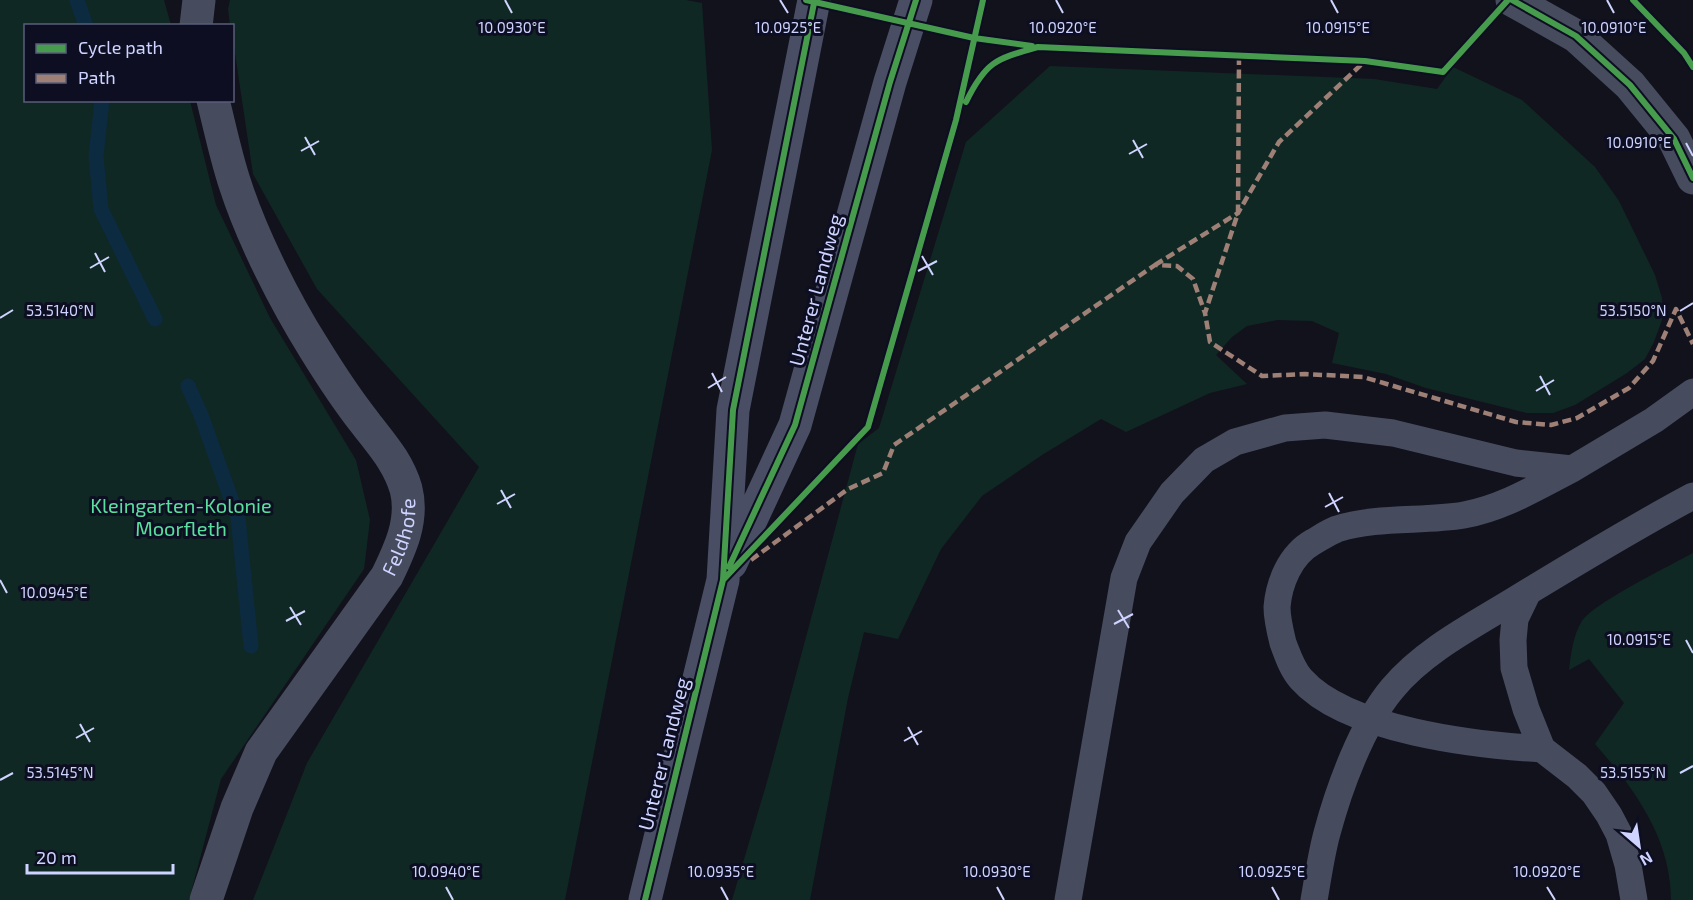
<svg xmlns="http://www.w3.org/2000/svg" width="1693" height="900" font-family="'Exo 2',sans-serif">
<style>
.green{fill:#102824}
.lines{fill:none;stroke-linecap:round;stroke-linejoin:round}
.stream{stroke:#0c2b40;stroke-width:15}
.service{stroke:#474b5e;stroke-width:27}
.minor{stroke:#474b5e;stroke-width:33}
.tertiary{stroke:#474b5e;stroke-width:33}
.secondary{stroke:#494e64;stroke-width:33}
.quiet{stroke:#9e8076;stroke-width:4.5;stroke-dasharray:9 4.5;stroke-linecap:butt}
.cycleway-casing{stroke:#0d0e22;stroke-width:10}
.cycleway{stroke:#469c4c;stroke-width:6}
.ticks{fill:none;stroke:#ced4ff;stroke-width:2}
.labels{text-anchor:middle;stroke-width:6;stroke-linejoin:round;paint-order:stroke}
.street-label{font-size:20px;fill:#ced4ff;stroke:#0d0e22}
.park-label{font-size:20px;fill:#59e09f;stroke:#0d0e22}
.ticks-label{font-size:15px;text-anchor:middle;fill:#ced4ff;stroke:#0d0e22;stroke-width:6;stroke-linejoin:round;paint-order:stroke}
</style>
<rect width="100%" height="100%" fill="#12121d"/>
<!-- green -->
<path class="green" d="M 0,0 L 164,0 L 171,25 L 26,26 L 26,100 L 190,101 L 216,205 L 270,318 L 356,460 L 370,520 L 364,569 L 221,779 L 189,900 L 0,900 Z
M 230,0 L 686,0 L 702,3 L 712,150 L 565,900 L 253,900 L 307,763 L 479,467 L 317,289 L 253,174 L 233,40 L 232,26 L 230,25 L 228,9 Z
M 1050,66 L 1374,79 L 1437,89 L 1453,67 L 1522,100 L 1595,167 L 1619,201 L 1655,275 L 1662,298 L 1663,317 L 1654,342 L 1645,359 L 1627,373 L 1575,405 L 1553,413 L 1527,413 L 1426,388 L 1386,374 L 1332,363 L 1339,333 L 1312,321 L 1277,320 L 1247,326 L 1232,337 L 1216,355 L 1247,384 L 1210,393 L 1126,432 L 1101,419 L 1042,455 L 982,496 L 941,549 L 898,639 L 864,632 L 848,698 L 810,900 L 732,900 L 767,782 L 858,444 L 879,428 L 966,142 Z
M 1693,553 L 1693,900 L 1671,900 C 1671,838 1634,788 1595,744 L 1624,703 L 1589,659 L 1569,670 C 1571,654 1573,635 1582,621 C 1594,603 1671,565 1693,553 Z"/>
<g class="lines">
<!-- stream -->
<path class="stream" d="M 77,0 L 86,26
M 102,100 L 96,156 L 101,209 L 155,319
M 188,386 L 201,415 L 238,518 L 251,646"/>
<!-- service -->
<path class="service" d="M 1528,592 L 1515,619 L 1513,640 L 1514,668 L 1526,709 L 1542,749 L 1577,776 L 1594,793 L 1609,815 L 1619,834 L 1628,865 L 1634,900
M 1542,749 C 1477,745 1347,731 1301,679 C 1292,669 1288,656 1283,643 C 1280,631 1277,619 1277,607 C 1279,583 1290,555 1313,542 C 1320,538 1329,532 1337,529 C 1377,516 1423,522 1464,515 C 1503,508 1537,487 1572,469
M 1068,900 L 1124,578 L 1138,542 L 1172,493 L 1204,460 L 1235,442 L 1285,428 L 1325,425 L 1393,433 L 1516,463 L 1572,469 L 1654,420 L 1693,392
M 1314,900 C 1318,878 1321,855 1327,833 C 1339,788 1362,725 1392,689 C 1422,652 1472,626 1513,601 C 1572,565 1631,529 1693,496"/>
<!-- minor -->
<g class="minor">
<path d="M 196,26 L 199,0"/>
<path id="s1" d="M 206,900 L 237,808 L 261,752 L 387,576 C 400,549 414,520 406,489 C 398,462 382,445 366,424 C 347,400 330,374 314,348 C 285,302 252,237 235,184 C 226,157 220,128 213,100"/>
</g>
<!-- tertiary -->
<path class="tertiary" d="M 1512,0 L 1576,36 L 1630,85 L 1674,139 L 1693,178"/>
<!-- secondary -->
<path class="secondary" d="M 731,563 L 795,425 L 890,82 L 916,0
M 645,900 L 723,580 L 733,410 L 814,0"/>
<!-- quiet -->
<path class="quiet" d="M 1239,56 L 1238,213 L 1205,313 L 1210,342 L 1262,376 L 1305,374 L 1363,377 L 1516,422 L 1551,425 L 1577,418 L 1629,388 L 1653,361 L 1676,309 L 1693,344
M 1155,265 L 1238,213 L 1279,142 L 1365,61
M 751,560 L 848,489 L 883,473 L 894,445 L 1155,265 L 1177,266 L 1193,279 L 1205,313"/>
<!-- cycleway casing -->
<g class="cycleway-casing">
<path id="cycleway" d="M 806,0 L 974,38 L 1032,46
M 1512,0 L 1576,36 L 1630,85 L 1674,139 L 1693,178
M 1633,0 L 1684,53 L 1693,67
M 966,102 C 986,61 996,59 1038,47 L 1365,61 L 1443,72 L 1508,0
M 729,567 L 795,425 L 890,82 L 916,0
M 723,580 L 868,427 L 956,120 L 983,0
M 645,900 L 723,580 L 733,410 L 814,3"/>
</g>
<!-- cycleway -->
<use href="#cycleway" class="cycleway"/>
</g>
<!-- ticks -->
<path class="ticks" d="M 505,0 L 512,13M 780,0 L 788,13M 1056,0 L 1063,13M 1331,0 L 1338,13M 1607,0 L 1614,13M 305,137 L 315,155M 1133,140 L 1143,158M 1686,143 L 1693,156M 301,151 L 319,141M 1129,154 L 1147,144M 95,253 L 105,272M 922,256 L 933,275M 90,268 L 109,257M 918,271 L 937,261M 1680,311 L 1693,303M 0,318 L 13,310M 712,373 L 722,392M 1540,376 L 1550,395M 708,388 L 726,377M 1536,391 L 1554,380M 501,490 L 511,508M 1329,493 L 1339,512M 497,504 L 515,494M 1325,507 L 1343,497M 0,580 L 7,593M 290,607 L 301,625M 1118,610 L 1129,628M 286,621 L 305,611M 1114,624 L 1133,614M 1686,640 L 1693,653M 80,724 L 90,742M 908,727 L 918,745M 76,738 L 94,728M 904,741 L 922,731M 1680,773 L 1693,766M 0,780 L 13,773M 446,887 L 453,900M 721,887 L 728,900M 997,887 L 1004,900M 1272,887 L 1279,900M 1547,887 L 1555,900"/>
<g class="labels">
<!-- street labels -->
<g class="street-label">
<text transform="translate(816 290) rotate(-75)" y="7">Unterer Landweg</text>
<text dy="7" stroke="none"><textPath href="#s1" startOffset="416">Feldhofe</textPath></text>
<text transform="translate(664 754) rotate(-76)" y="7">Unterer Landweg</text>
</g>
<!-- park labels -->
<g class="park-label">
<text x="181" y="513">Kleingarten-Kolonie<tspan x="181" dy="23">Moorfleth</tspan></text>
</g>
</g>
<g class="ticks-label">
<text x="512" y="33">10.0930°E</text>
<text x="788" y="33">10.0925°E</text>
<text x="1063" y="33">10.0920°E</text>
<text x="1338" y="33">10.0915°E</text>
<text x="1614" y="33">10.0910°E</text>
<text x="1639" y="148">10.0910°E</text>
<text x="60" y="316">53.5140°N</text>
<text x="1633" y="316">53.5150°N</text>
<text x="54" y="598">10.0945°E</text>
<text x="1639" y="645">10.0915°E</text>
<text x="60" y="778">53.5145°N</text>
<text x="1633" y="778">53.5155°N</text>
<text x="446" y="877">10.0940°E</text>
<text x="721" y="877">10.0935°E</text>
<text x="997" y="877">10.0930°E</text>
<text x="1272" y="877">10.0925°E</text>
<text x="1547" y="877">10.0920°E</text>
</g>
<!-- legend -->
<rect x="24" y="24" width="210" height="78" fill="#0d0e22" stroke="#5a5d7a" stroke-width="1.5"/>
<rect x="36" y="44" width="30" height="9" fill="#469c4c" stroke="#5a5d7a" stroke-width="1.5"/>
<text x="78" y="54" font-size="18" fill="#ced4ff">Cycle path</text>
<rect x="36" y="74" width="30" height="9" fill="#9e8076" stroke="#5a5d7a" stroke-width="1.5"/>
<text x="78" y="84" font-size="18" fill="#ced4ff">Path</text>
<!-- north arrow -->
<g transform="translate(1639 846) rotate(151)" stroke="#0d0e22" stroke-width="4.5" paint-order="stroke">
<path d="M0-4.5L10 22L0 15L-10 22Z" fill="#ced4ff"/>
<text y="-9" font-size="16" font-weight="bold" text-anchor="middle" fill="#ced4ff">N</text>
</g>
<!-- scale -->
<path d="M27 864v9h146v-9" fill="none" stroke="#ced4ff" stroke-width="3"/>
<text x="36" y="864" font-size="18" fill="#ced4ff" stroke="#0d0e22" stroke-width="4.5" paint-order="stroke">20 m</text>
</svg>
